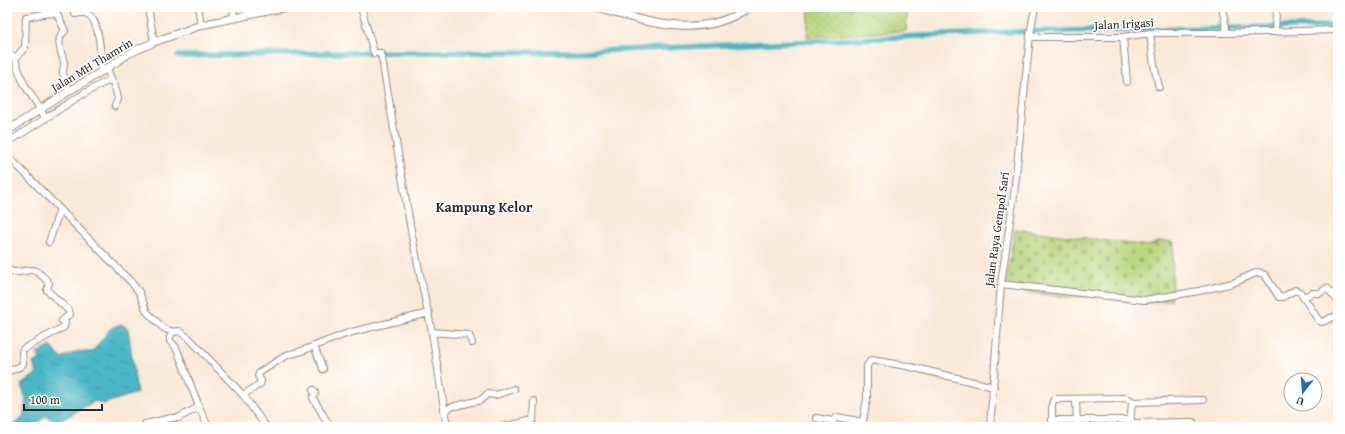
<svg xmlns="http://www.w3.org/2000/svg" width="1345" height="434" font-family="'Gentium Book Plus',serif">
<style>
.grass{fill:url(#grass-dots);stroke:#717f52}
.cemetery{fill:url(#cemetery-stones);stroke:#717f52}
.water{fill:url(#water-ripples);stroke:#3a7178}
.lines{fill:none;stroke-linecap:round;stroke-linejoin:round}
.canal{stroke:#4ab7c5;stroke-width:5.5}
.minor-casing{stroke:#928a81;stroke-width:8}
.tertiary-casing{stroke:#928a81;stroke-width:9}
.minor{stroke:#fff;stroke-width:6}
.tertiary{stroke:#fff;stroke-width:7}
.labels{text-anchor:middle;stroke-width:3.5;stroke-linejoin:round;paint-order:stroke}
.street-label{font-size:12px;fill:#2b2b2b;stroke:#fff}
.quarter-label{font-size:14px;font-weight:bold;fill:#2b2b2b;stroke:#fff}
</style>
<defs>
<pattern id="grass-dots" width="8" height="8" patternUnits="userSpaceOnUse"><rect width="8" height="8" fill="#b7d379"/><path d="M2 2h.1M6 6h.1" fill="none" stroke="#9eb569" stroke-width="1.8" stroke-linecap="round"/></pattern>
<pattern id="cemetery-stones" width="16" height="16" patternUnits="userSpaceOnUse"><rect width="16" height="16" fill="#b7d379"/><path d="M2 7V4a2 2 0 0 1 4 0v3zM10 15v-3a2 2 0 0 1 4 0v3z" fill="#9eb569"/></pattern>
<pattern id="water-ripples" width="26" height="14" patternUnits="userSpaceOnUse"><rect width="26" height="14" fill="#4ab7c5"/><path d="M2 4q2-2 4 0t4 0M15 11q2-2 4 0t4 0" fill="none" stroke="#3e95a0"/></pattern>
</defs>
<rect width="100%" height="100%" fill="#fff"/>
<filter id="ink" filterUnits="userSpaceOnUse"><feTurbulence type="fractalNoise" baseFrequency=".025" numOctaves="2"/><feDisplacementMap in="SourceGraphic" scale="8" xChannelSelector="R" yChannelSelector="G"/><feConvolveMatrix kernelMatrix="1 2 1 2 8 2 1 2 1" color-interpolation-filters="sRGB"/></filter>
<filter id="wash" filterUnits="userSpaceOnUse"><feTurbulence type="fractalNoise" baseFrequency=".012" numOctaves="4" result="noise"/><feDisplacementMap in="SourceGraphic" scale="16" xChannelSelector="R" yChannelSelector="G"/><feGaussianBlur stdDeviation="0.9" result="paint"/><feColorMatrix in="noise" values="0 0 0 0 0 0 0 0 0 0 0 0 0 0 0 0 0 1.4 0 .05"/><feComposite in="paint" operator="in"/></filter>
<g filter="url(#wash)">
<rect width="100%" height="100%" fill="#f9e9d7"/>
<!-- grass -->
<path class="grass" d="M 809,7 L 908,7 L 906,31 L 807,37 Z"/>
<!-- cemetery -->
<path class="cemetery" d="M 1015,229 L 1148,246 L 1160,241 L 1174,242 L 1171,300 L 1145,303 L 1096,296 L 1070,298 L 1005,289 Z"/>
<!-- water -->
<path class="water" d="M 121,324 L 128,328 L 137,393 L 103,404 L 95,401 L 58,422 L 46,416 L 32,427 L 9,427 L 23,418 L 26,399 L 21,385 L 37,373 L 33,363 L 40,359 L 37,353 L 51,346 L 61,358 L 79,351 L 92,352 L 111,328 Z"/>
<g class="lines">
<!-- canal -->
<path class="canal" d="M 235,55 L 399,52 L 579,52 L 1005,32 L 1338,26
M 178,56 L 232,55"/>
</g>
</g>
<g filter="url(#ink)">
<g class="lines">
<!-- minor casing -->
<g class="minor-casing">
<path id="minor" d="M 148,7 L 154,42
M 198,7 L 201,25
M 233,7 L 234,19
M 361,7 L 374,53 L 381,53 L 412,236 L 432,332 L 447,427
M 1222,7 L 1227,33
M 75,14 C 78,14 82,12 85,13 C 101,17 101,59 101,72
M 1275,32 L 1276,10 L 1280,7
M 1150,33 L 1154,65 L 1159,87
M 1030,37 L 1123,37 L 1150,33 L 1227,33 L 1338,30
M 1123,37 L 1127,82
M 7,58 L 13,56 L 15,59 C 18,67 20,76 24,83 C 30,95 40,106 45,119
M 15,59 L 25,47 L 26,17 L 50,13 L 57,14 L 65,31 C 54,39 62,53 64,63 C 64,67 63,69 63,73 C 65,79 67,85 69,91
M 107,69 L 116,90 L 118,99 L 115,106
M 7,143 L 83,94 L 111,79
M 7,155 L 131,282 L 139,292 L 147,312 L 160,325 L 165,329 L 173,332 L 179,331 L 188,337 L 243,395 L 264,424 L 267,427
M 49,242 L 60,209
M 1338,260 L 1338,263
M 7,269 C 16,276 25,269 33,270 C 39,271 45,279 49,283 L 47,290 L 69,311 L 70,314 L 63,320 L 62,321 L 65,323 L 64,327 L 23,349 L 22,352 L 23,364 L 21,366 L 7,372
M 1001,284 L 1145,300 L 1199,291 L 1233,283 L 1258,272 L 1265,275 L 1279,297 L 1283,297 L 1295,290 L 1300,292 L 1319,321 L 1322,322 L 1338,315
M 1304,297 L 1312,293 L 1320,293 L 1327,288 L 1338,301
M 173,332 L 170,337 L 170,341 L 175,346 L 178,352 L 198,404 L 208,427
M 432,332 L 469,335 L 472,343
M 314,346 L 323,369
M 313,390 L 315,393 L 313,398 L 330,427
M 243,395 L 260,384 L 261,381 L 258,376 L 260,372 L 287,355 L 299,352 L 348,333 L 429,313
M 1076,399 L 1077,427
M 1132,402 L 1203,400
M 444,410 L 455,406 L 481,400 L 487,394 L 496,395 L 514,389
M 816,418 L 833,421 L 837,417 L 863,422
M 1053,420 L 1131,420
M 1130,423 L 1193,422
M 145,424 L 171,418 L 178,418 L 199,407
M 502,427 L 533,420 L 534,401
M 862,427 L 867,399 L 867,366 L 871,360 L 907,366 L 994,387
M 990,427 L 1001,284 L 1014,195 L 1030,35 L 1035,7
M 1052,427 L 1052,404 L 1054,399 L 1126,398 L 1131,400 L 1132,402 L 1130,427"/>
</g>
<!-- tertiary casing -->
<g class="tertiary-casing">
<path id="tertiary" d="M 593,7 C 645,21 700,42 749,7
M 7,131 L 69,91 L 101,72 L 128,54 L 154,42 L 201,25 L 287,7"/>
</g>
<!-- minor -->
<use href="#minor" class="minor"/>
<!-- tertiary -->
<use href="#tertiary" class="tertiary"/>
</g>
</g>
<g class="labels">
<!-- street labels -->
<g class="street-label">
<text transform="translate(1124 24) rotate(-3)" y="4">Jalan Irigasi</text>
<text transform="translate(92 65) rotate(-31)" y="4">Jalan MH Thamrin</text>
<text transform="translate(997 229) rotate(-82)" y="4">Jalan Raya Gempol Sari</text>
</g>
<!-- quarter labels -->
<g class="quarter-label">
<text x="484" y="212">Kampung Kelor</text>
</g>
</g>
<!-- margin -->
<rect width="1345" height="434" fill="none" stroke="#fff" stroke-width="24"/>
<!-- north arrow -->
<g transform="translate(1303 392) rotate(197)"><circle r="19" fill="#ffffff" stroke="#aaaaaa"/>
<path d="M0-3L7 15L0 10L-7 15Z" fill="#1f6fb2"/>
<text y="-6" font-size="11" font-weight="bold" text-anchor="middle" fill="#2b2b2b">U</text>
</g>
<!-- scale -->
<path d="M24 404v6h78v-6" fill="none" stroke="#2b2b2b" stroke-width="2"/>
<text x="30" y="404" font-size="12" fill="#2b2b2b" stroke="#ffffff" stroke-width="3" paint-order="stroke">100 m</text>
</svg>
